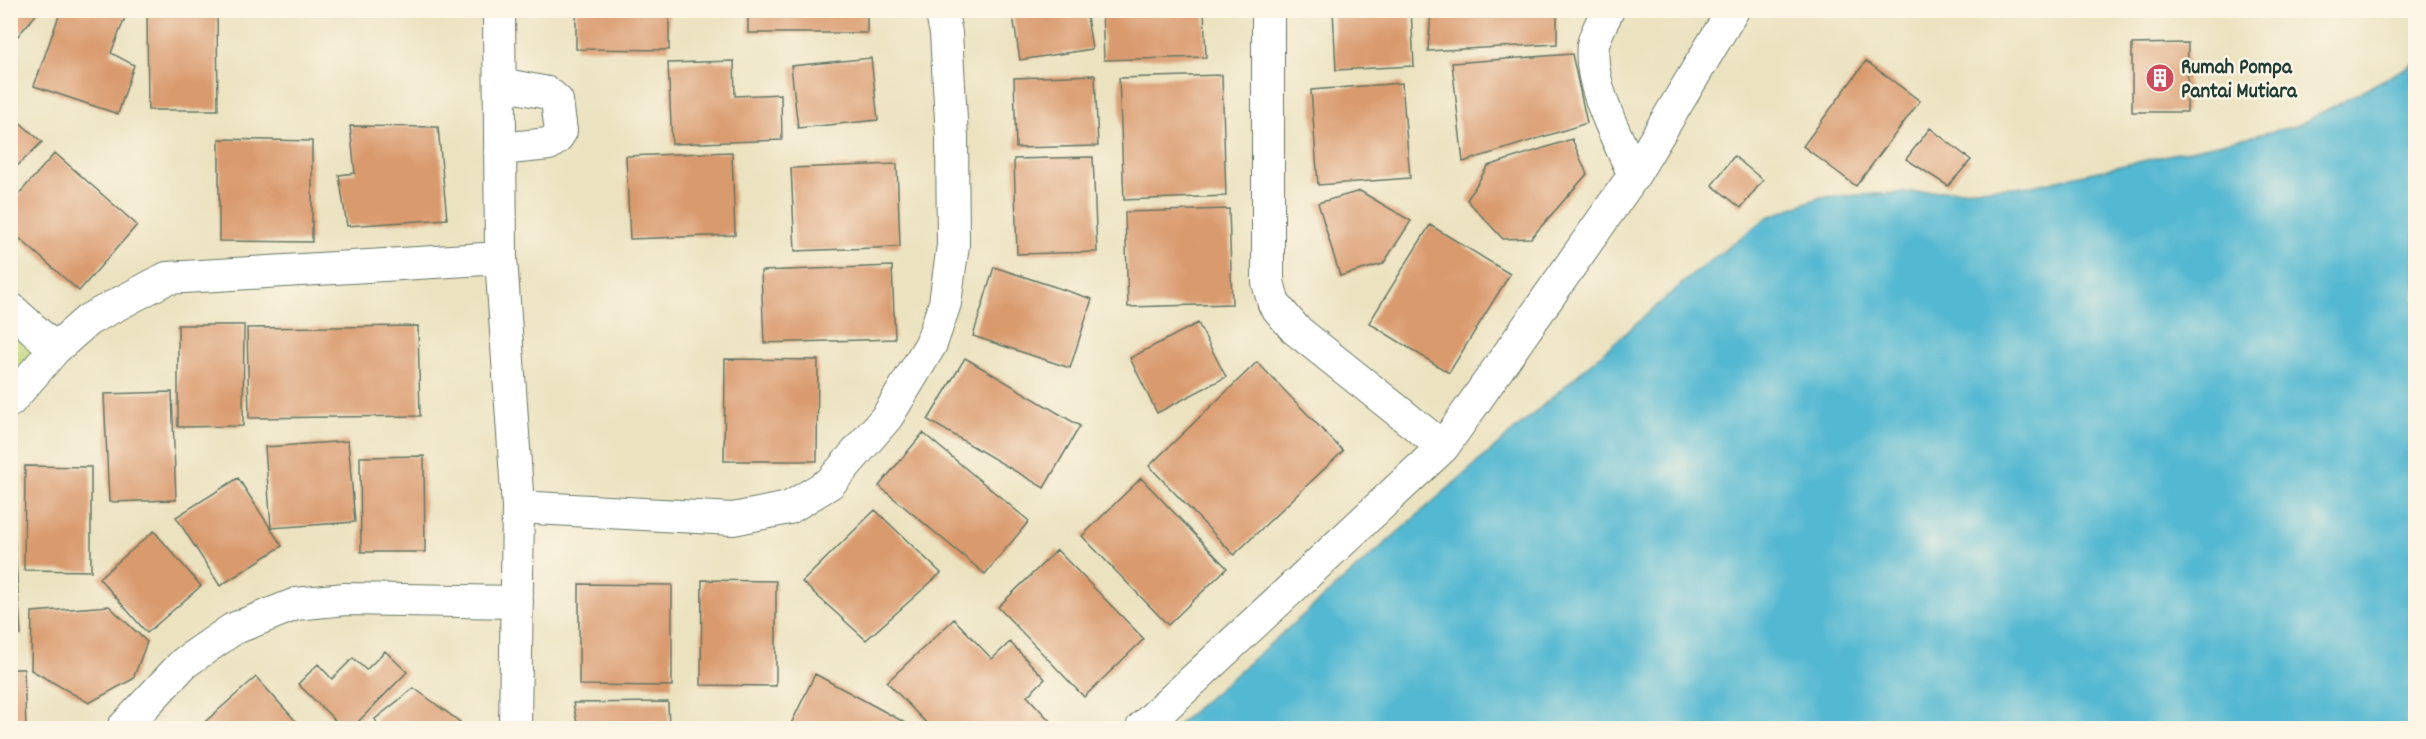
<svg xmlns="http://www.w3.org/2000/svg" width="2426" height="739" font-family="Dekko,sans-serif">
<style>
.green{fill:#bdd478;stroke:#6e8856;stroke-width:1.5}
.water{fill:#53b8d1;stroke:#397a82;stroke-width:1.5}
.building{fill:#d99a6d}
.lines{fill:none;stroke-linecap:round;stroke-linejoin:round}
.street-casing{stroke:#667765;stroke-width:34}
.street{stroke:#fff;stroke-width:32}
.labels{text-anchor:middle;stroke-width:5;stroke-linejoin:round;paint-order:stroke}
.poi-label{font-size:21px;font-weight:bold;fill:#1f3d34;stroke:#fcf5e5;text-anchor:start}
</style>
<rect width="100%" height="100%" fill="#fcf5e5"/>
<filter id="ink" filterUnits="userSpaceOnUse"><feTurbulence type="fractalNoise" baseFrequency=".0167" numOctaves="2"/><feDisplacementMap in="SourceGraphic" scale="12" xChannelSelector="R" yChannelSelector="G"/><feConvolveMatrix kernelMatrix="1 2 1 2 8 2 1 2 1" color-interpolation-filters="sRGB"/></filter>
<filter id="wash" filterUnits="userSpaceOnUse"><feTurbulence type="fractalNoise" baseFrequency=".008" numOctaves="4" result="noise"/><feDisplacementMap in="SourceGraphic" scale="24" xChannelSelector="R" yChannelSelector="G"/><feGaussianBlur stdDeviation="1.35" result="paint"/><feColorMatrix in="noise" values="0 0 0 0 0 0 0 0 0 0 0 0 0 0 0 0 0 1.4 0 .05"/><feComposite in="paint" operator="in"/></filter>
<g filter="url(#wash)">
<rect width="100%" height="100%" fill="#ebe2c0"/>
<!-- green -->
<path class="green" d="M 10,316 L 45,349 L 10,385 Z"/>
<!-- water -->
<path class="water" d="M 2415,63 L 2415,728 L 1174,728 L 1693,274 L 1768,217 L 1821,197 L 2032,186 L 2296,126 Z"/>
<g id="blocks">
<!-- building -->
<path class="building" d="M 10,10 L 40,10 L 10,45 Z
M 61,10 L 128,10 L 111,53 L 134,65 L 118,114 L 34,86 Z
M 147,10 L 217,10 L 218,110 L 148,110 Z
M 576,10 L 669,10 L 669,50 L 576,49 Z
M 748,10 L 867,10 L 867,33 L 748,33 Z
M 1012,10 L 1086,10 L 1092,49 L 1020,60 Z
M 1102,10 L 1204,10 L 1206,57 L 1104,60 Z
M 1333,10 L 1411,10 L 1414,66 L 1336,70 Z
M 1431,10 L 1557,10 L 1557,44 L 1428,51 Z
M 2188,43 L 2187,112 L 2132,112 L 2132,44 Z
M 1572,54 L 1587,123 L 1463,162 L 1452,63 Z
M 871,58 L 878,120 L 798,128 L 791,66 Z
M 734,61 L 735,96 L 781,94 L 782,140 L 672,144 L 668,63 Z
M 1866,61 L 1920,101 L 1856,186 L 1803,146 Z
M 1095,75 L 1098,146 L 1016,148 L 1014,78 Z
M 1222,75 L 1226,196 L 1124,200 L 1119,78 Z
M 1402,83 L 1410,178 L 1318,185 L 1311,90 Z
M 10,114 L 42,142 L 10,173 Z
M 350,126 L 438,127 L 447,219 L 347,226 L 339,175 L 355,173 Z
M 1930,128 L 1971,160 L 1948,186 L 1906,159 Z
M 219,139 L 312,141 L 312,242 L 219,241 Z
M 1572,139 L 1587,174 L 1531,238 L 1503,239 L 1467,200 L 1488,166 Z
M 732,152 L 735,235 L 630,239 L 626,156 Z
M 55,153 L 137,225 L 79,291 L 10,230 L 10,204 Z
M 1734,156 L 1763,180 L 1741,208 L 1712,185 Z
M 1093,157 L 1097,252 L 1017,254 L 1014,159 Z
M 897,164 L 900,247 L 795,251 L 791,168 Z
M 1360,191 L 1411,221 L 1383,264 L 1340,276 L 1318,203 Z
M 1229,209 L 1232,304 L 1128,307 L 1125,212 Z
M 1430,225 L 1510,274 L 1449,373 L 1369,323 Z
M 892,266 L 895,339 L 764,343 L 761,271 Z
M 994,267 L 1092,299 L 1070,368 L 973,336 Z
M 1198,323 L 1226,377 L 1157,413 L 1130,358 Z
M 178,325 L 244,325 L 243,426 L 178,427 Z
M 418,326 L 420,416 L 249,418 L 247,328 Z
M 965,358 L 1080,426 L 1044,488 L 928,420 Z
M 725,359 L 818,360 L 817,461 L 724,461 Z
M 1257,362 L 1343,451 L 1234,555 L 1149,466 Z
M 172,392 L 176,500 L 109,502 L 104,394 Z
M 923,433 L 1029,521 L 985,574 L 879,486 Z
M 348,441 L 355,522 L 271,528 L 265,447 Z
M 424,456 L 425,552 L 361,552 L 360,457 Z
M 25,466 L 91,467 L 91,571 L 24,570 Z
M 238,478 L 282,546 L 220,586 L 176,517 Z
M 1141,478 L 1227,568 L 1168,625 L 1082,536 Z
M 875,510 L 941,573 L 866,640 L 802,582 Z
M 10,519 L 13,519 L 21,635 L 10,636 Z
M 154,531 L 201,586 L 147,633 L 99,578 Z
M 1057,550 L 1144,639 L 1084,697 L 998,607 Z
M 702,580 L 776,581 L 776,686 L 701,685 Z
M 579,584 L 672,585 L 672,686 L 579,685 Z
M 109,606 L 147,642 L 133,679 L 89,703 L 31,670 L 32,612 Z
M 954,619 L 992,659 L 1010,642 L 1045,679 L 1027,696 L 1051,722 L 1044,728 L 931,728 L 887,682 Z
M 385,651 L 407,672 L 352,728 L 343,728 L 298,684 L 318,664 L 332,679 L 353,658 L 366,670 Z
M 10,669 L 24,669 L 26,728 L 10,728 Z
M 815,674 L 915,728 L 789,728 Z
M 256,677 L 302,728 L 198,728 Z
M 414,688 L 460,722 L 460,728 L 379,728 L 375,719 Z
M 668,702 L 669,728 L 578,728 L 573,703 Z"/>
</g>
</g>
<g filter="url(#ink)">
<use href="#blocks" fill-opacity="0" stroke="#667765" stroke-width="1.5"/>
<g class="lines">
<!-- street casing -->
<g class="street-casing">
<path id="street" d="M 499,10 L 501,258 L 518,507 L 515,728
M 1268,10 L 1268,282 L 1274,304 L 1295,329 L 1443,447
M 1608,10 C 1603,21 1595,34 1593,45 C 1588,85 1618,139 1634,175
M 500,149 L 549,144 L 556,139 L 561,131 L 557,101 L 548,93 L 500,84
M 10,308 L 55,349
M 10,401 L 55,349 L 88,320 L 167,278 L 501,258
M 518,507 L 733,519 L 789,508 L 830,483 L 887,417 L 931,344 L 945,303 L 953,245 L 952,137 L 946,33 L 941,10
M 123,728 L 184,663 L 233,629 L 296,604 L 345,599 L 517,602
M 1142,728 L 1443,447 L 1634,175 L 1733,10"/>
</g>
<!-- street -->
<use href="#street" class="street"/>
</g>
</g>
<!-- icons -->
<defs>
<g id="building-disc" transform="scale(1.5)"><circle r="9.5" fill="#d1495b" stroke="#fcf5e5"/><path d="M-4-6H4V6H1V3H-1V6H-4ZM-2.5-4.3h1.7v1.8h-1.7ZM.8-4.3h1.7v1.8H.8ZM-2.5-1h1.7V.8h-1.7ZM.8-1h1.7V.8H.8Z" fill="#fff"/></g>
</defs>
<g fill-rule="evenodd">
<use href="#building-disc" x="2160" y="78"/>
</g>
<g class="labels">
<!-- poi labels -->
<g class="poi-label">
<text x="2181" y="73">Rumah Pompa<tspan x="2181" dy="24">Pantai Mutiara</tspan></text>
</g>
</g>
<!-- margin -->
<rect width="2426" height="739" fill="none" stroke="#fcf5e5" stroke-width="36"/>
</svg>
